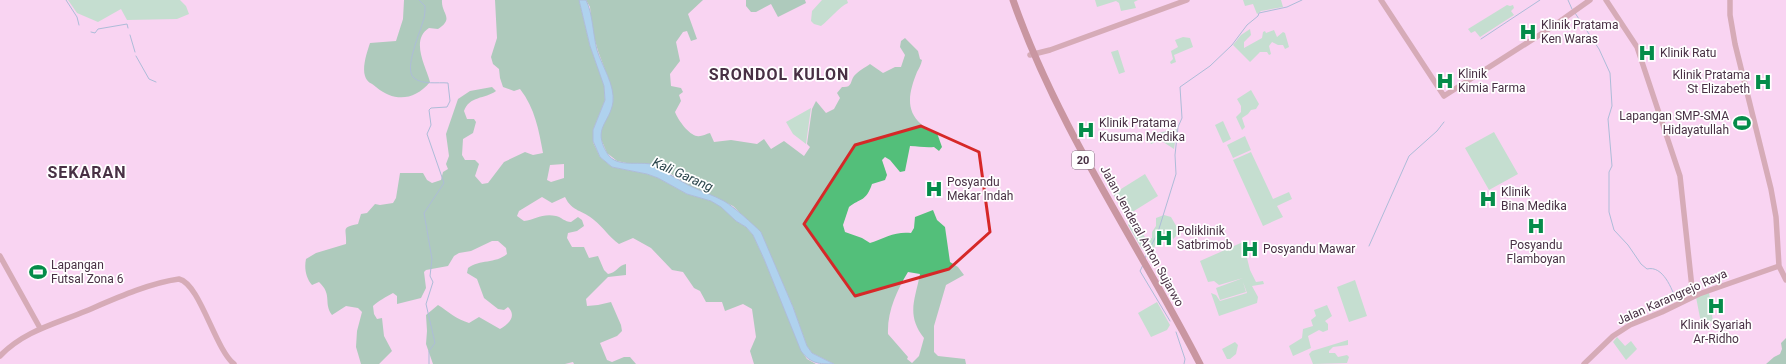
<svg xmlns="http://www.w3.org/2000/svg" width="1786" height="364" font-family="Roboto,sans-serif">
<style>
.green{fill:#85eca6}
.forest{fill:#53bf7a;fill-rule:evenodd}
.water{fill:#54d0e9;stroke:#50a0b8}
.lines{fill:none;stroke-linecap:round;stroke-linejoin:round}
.stream{stroke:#50a0b8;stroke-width:1}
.secondary{stroke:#ab7b70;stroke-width:5.5}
.highway{stroke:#8e4c3e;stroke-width:7}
.marked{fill:none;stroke:#d62828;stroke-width:3;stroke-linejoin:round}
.labels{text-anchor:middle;stroke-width:3.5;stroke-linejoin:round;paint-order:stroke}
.shield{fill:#fff;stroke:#7f6e7c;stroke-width:1}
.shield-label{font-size:11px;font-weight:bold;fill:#483044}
.poi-label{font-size:12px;fill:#483044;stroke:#fff;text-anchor:start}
.street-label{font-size:12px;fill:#483044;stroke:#fff}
.water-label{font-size:13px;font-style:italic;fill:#2a454b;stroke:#fff}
.district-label{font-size:16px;font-weight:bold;letter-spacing:1px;fill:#483044;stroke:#fff}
</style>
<rect width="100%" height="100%" fill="#f9d4f2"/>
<!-- green -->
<path class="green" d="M 68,0 L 180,0 L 186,6 L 189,14 L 177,19 L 127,20 L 121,9 L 98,22 L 77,13 Z
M 822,0 L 847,0 L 848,3 C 839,7 830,19 821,26 L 814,24 L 811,21 L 812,11 Z
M 1095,0 L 1138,0 L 1134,2 L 1136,8 L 1121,11 L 1119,3 L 1116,1 L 1097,7 Z
M 1243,0 L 1281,0 L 1283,7 L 1261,11 L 1257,14 L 1253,4 L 1245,6 Z
M 1507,5 L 1510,6 L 1513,5 L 1514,8 L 1511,11 L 1514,15 L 1480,37 L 1475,31 L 1471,33 L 1468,29 Z
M 1250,29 L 1251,35 L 1244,42 L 1244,48 L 1262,38 L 1263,32 L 1265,31 L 1266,33 L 1274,30 L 1277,37 L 1283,32 L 1285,33 L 1289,47 L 1285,49 L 1283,45 L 1278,45 L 1272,42 L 1269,46 L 1271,54 L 1269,55 L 1267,52 L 1260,52 L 1250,62 L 1233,45 L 1241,35 Z
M 1183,37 L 1190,38 L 1193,47 L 1174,55 L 1176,62 L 1171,64 L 1170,62 L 1173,59 L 1171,51 L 1178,47 L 1175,40 Z
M 1118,50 L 1125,72 L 1119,74 L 1111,52 Z
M 1251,90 L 1259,104 L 1256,109 L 1251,110 L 1248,114 L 1242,118 L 1245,127 L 1242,130 L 1236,117 L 1241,112 L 1241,106 L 1237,99 Z
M 811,108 L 806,144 L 793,134 L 786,122 Z
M 1223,121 L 1231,139 L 1223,143 L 1215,125 Z
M 1177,129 L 1174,149 L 1160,140 L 1151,144 L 1147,135 Z
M 1494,132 L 1518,174 L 1489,190 L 1465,148 Z
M 1245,136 L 1251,150 L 1233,158 L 1227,145 Z
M 1251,152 L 1273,199 L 1289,192 L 1292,199 L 1277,206 L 1283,217 L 1263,226 L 1233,160 Z
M 1145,174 L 1158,196 L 1126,216 L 1113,194 Z
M 1164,215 L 1171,217 L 1178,229 L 1178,234 L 1173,239 L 1169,233 C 1160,234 1155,242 1154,250 L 1150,251 L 1142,249 L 1128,225 L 1130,222 L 1133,226 L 1137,225 L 1147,240 L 1152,238 L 1152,232 L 1156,226 L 1156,218 Z
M 1243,242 L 1250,270 L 1256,282 L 1263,281 L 1264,284 L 1252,286 L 1258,297 L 1257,303 L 1219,316 L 1211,293 L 1216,295 L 1220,301 L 1247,293 L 1243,282 L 1246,292 L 1220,300 L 1216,288 L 1243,278 L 1219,285 L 1214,281 L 1208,282 L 1200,261 Z
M 1355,280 L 1367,316 L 1349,322 L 1337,287 Z
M 1709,292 L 1713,322 L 1701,323 L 1696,297 Z
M 1157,302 L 1170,325 L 1167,330 L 1151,337 L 1138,313 Z
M 1327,305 L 1332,316 L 1325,321 L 1328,324 L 1328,330 L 1323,332 L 1319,330 L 1308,336 L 1311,348 L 1293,356 L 1289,346 L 1302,338 L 1303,329 L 1313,326 L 1311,320 L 1316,316 L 1314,310 Z
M 1617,337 L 1625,346 L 1631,341 L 1637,349 L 1626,360 L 1613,342 Z
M 1348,340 L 1348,345 L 1333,347 L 1329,351 L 1329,353 L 1335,353 L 1338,357 L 1347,355 L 1349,357 L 1347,363 L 1313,364 L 1309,354 L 1312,351 Z
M 1235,342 L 1238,345 L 1236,354 L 1230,359 L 1227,359 L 1222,349 Z"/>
<!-- forest -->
<path class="forest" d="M 404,0 L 442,0 C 441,14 455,18 438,29 L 429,28 C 410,40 426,67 430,82 C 414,101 394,102 376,87 C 372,83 367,83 365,76 C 362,67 367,52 370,43 L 396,41 L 403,19 Z
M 495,0 L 579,0 L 590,46 L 604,85 L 605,100 L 593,130 L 593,142 L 600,157 L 612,167 L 647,174 L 658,178 L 687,194 L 711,201 L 721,206 L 736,221 L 746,227 L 753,235 L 764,259 L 801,350 L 807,359 L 816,364 L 754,364 L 750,351 L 756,337 L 752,309 L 743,304 L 725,311 L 722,302 L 706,302 L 700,291 L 694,288 L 683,272 L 672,270 L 651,248 L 633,238 L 619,244 C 609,237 603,227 594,220 C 583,210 572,212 565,197 L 552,203 L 542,197 L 519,211 L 517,216 L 524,221 C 535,220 542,213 556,216 C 561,217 565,222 571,222 L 578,217 L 582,220 L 584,226 L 577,231 L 568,233 L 567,238 L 572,247 L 584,247 L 589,258 L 598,256 L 604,270 L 608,274 C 616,273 619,265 626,264 L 626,275 L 608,277 L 586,299 L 587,306 L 598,305 L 611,302 L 621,325 L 622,331 L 617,336 L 600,343 L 607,360 L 612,362 L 624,357 L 630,357 L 636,364 L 574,364 L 573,362 L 565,364 L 433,364 L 426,344 L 427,331 L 426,315 L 438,305 C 449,312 456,319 469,323 L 479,317 L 500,329 C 509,324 517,316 508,307 L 504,310 L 498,309 L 484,298 L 477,279 L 467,273 L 468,268 C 480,259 495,264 507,254 L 506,248 L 498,241 L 492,241 L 471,251 L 459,253 L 454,256 L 448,266 L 426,270 L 424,272 L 426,288 L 421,298 L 397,304 L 397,296 L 393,293 C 386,297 378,301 373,306 L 374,314 L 377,319 L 382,318 L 384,336 L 392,351 L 379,364 L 361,364 L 356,347 L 357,331 L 362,312 L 358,308 L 346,306 L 332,315 C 323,303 333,295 319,282 L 312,285 C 306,278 304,268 306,259 L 316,253 L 346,244 C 347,228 340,228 358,224 L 361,214 L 367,213 L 375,204 L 380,205 L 393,203 L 396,198 L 400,173 L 423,173 L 427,180 L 432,183 L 441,180 L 443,172 L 448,169 L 446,164 L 449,156 L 446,134 L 458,99 L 470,91 L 492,87 L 496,91 C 485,99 469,96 464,111 L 467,119 L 474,119 L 476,122 L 473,133 L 463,139 L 462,155 L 465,160 L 475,160 L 479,164 L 475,176 L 482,184 L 488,183 L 504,162 L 525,152 L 533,155 L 543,153 C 539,131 535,108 520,89 L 514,91 L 503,87 L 500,78 L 499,69 L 493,64 L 491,57 L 497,38 ZM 564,164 L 564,178 L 551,182 L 547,180 L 550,165 Z
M 586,0 L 703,0 L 688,14 L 697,39 L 691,41 L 687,31 L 683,32 L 676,42 L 680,61 L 670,74 L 671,86 L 681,88 L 683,92 L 679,95 L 681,101 L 675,112 C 678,120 689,135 697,136 C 701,137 706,134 710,133 L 714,142 L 731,140 L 757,144 L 764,139 L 771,149 L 784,141 L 804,156 L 810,147 L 807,144 L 812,109 L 816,101 L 826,113 L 834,109 L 840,98 L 837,93 L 842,87 C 852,88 850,82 854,76 C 858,71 866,67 870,64 L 883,73 L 895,67 L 901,67 L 905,55 L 900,47 L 901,41 L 905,38 L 918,51 L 920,59 L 922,60 C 921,65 919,68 917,72 C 910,90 904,109 921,124 C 927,129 929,132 937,133 L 942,147 L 939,151 L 934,147 C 925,148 919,146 910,146 L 905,171 L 900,172 L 890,160 L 885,157 L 882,160 L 887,175 L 885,180 L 872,184 C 866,202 860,198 849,207 L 843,225 L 845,232 L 862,238 L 870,243 C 884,238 896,231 911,233 L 914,228 L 915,217 L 933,210 L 937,220 L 945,227 L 950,262 L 958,267 L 964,275 L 946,285 L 934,326 L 934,352 L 938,356 L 965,359 L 966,364 L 834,364 L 812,353 L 807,346 L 793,307 L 761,233 L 733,206 L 690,186 L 658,166 L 631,164 L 617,161 L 607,153 L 601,139 L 601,129 L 613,101 L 610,83 L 598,51 L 592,30 L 590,7 ZM 908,272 L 920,274 C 915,300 906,315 924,338 L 919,356 L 912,363 L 907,359 L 908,357 L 888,334 C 887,312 897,290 908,272 Z
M 746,0 L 805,0 L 806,3 L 778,17 L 771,4 L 756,12 L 751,12 L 746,6 Z
M 1786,338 L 1786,364 L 1766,364 L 1774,357 L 1780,354 L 1782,349 L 1781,343 Z"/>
<!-- water -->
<path class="water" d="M 579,0 L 586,0 C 593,14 593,35 597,50 C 602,66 615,85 613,102 C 610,123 592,128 607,153 C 617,170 642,159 658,166 C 661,167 664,171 667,173 C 674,177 681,181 688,185 C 700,191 713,195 724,201 C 734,207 753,224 761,232 L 793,307 L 807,346 L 812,353 L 834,364 C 819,364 811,364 801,351 L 764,259 L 753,235 L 746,227 L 736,221 L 721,207 L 711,201 L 687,194 L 658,178 L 647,174 L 612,167 L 600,157 L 593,141 L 593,130 L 605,100 L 604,86 L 590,46 Z"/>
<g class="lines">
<!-- stream -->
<path class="stream" d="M 66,0 L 77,17 L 79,25
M 419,0 L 425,6 C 425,10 425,14 424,18 C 421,31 403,69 414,78 C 422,85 438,82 448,83 L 450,101 L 447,107 L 431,108 L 429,110 L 431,125 L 427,134 L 444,183 L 424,213 L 432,259 L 430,276 L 433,282 L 426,304 L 435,343 L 429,351 L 429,364
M 1568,0 L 1572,9
M 1575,13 L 1599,49 L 1610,73 L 1612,106 L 1608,119 L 1612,166 L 1609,172 L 1609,212 L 1614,230 L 1628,245 L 1641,264 L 1647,269 C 1663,265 1672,289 1676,300
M 91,32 L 95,33 L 98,29 L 127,24 L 128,28
M 130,35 L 135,52
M 1481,39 L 1540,0
M 136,56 L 149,79 L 156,82
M 1369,246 L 1409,156 L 1437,131 L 1444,122
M 1145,258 L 1158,232 L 1176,174 L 1175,155 L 1178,127 L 1182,118 L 1180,87 L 1210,66 L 1232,45 L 1247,25 L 1258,16 L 1259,13 L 1287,7 L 1302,0
M 1143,265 L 1140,271 L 1170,321
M 1176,332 L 1185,359 L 1184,364"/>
<!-- secondary -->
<path class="secondary" d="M 1381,0 L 1444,96 L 1552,27 L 1590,0
M 1606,0 L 1637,47 L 1680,176 L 1693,297
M 1730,0 L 1730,15 L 1735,44 L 1771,189 L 1776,217 L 1779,266 L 1786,280
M 1030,55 L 1050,50 L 1187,0
M 0,256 L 40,328
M 0,356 C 24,331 55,324 86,311 C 114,299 149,283 179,279 C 200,284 215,349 234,364
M 1584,364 L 1613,336 L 1630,325 L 1662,312 L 1699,294 L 1779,266"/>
<!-- highway -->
<path class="highway" d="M 1013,0 C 1058,129 1138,243 1200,364"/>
</g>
<!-- marked area -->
<path d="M0 0H1786V364H0ZM 921,126 L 979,152 L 990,232 L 949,269 L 855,296 L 804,224 L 855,145 Z" fill="#f9d4f2" fill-opacity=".55" fill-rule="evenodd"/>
<path class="marked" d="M 921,126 L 979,152 L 990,232 L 949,269 L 855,296 L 804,224 L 855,145 Z"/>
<!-- icons -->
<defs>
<g id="hospital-bare" transform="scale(1.38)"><path d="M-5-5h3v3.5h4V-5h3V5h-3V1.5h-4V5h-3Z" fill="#058c4a" stroke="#fff" stroke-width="2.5" paint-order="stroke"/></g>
<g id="stadium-bare" transform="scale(1.38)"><path d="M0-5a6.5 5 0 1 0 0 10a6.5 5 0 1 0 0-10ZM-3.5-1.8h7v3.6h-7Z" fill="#058c4a" stroke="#fff" stroke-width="2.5" paint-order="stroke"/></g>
</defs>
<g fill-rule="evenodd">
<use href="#hospital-bare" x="1528" y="32"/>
<use href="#hospital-bare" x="1647" y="53"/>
<use href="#hospital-bare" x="1445" y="81"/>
<use href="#hospital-bare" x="1763" y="82"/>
<use href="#stadium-bare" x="1742" y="123"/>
<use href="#hospital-bare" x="1086" y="130"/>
<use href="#hospital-bare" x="934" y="189"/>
<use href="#hospital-bare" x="1488" y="199"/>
<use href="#hospital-bare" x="1536" y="226"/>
<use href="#hospital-bare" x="1164" y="238"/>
<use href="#hospital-bare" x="1250" y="249"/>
<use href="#stadium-bare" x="38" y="272"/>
<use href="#hospital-bare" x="1716" y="306"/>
</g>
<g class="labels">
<!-- shield labels -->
<rect class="shield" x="1072" y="151" width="22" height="18" rx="3"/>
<g class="shield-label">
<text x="1083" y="164">20</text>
</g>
<!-- poi labels -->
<g class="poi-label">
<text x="1541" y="29">Klinik Pratama<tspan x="1541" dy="14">Ken Waras</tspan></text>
<text x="1660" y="57">Klinik Ratu</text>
<text x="1458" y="78">Klinik<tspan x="1458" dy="14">Kimia Farma</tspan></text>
<text x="1750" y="79" text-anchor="end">Klinik Pratama<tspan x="1750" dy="14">St Elizabeth</tspan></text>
<text x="1729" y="120" text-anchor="end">Lapangan SMP-SMA<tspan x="1729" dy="14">Hidayatullah</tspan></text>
<text x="1099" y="127">Klinik Pratama<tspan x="1099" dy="14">Kusuma Medika</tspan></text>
<text x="947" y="186">Posyandu<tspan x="947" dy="14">Mekar Indah</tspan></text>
<text x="1501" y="196">Klinik<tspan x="1501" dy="14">Bina Medika</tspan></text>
<text x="1177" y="235">Poliklinik<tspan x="1177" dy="14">Satbrimob</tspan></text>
<text x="1536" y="249" text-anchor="middle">Posyandu<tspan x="1536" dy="14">Flamboyan</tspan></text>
<text x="1263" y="253">Posyandu Mawar</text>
<text x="51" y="269">Lapangan<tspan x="51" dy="14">Futsal Zona 6</tspan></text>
<text x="1716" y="329" text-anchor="middle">Klinik Syariah<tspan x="1716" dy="14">Ar-Ridho</tspan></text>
</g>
<!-- street labels -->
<g class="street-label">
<text transform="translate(1142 236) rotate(61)" y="4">Jalan Jenderal Anton Sujarwo</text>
<text transform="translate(1672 297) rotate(-24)" y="4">Jalan Karangrejo Raya</text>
</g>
<!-- water labels -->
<g class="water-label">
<text transform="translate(683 174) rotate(24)" y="5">Kali Garang</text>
</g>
<!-- district labels -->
<g class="district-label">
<text x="779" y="80">SRONDOL KULON</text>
<text x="87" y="178">SEKARAN</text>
</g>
</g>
</svg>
